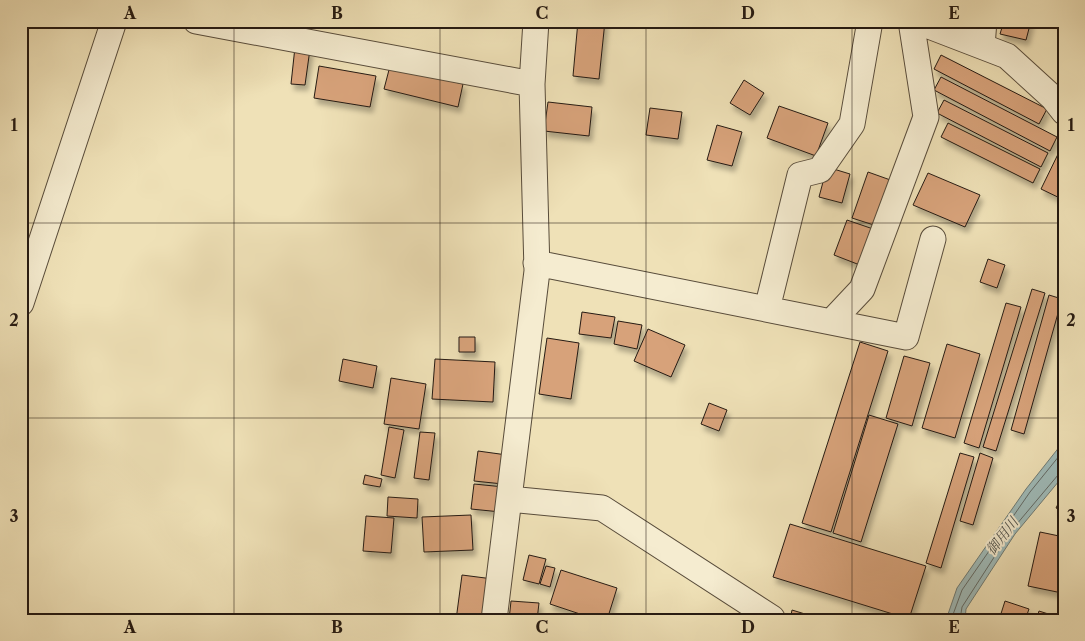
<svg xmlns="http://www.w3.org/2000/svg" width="1085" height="641" font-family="'Libre Caslon Text','Noto Serif JP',serif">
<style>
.water{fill:#9fbbb9;stroke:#6e7b76}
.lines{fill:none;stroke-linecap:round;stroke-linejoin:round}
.shore{stroke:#626a66;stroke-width:1}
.building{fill:#d7a27a;stroke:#251a12;filter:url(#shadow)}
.minor-casing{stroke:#584c3b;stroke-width:27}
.minor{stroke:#f5ecd0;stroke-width:25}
.grid{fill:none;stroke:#251a12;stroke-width:1;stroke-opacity:0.55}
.labels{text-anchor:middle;stroke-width:4;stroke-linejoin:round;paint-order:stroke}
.water-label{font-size:14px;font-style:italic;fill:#50524c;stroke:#f5ecd0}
.neatline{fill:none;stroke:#251a12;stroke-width:2}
.grid-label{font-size:16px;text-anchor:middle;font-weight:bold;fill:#251a12}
</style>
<defs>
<filter id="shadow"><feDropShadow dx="3" dy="5.5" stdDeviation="2.5" flood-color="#0004"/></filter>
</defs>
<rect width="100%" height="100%" fill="#efe1b7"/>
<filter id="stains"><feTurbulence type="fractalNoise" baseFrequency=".004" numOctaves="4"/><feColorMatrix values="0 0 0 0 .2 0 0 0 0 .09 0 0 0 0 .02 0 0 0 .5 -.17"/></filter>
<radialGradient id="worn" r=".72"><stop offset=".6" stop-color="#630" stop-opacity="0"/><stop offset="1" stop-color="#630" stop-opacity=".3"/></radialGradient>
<!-- water -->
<path class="water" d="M 1064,441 L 1064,475 L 1015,534 L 966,609 L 965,620 L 946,620 L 957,588 L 1026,489 Z"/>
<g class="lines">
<!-- shore -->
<path class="shore" d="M 951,620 L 962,590 L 1030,492 L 1064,450
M 960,620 L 962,607 L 1011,531 L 1058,475 L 1064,473"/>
</g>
<!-- building -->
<path class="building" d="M 578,21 L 605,21 L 599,79 L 573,76 Z
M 1004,21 L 1031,21 L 1026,40 L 1000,34 Z
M 295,47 L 310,49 L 305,85 L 291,84 Z
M 941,55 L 1047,109 L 1039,124 L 934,69 Z
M 319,66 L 376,76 L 370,107 L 314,98 Z
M 390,66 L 463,84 L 458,107 L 384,89 Z
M 941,77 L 1057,137 L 1050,151 L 934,90 Z
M 744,80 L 764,93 L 750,115 L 730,103 Z
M 944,100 L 1048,153 L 1041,167 L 937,113 Z
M 548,102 L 592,107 L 589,136 L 544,131 Z
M 779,106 L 828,123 L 816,156 L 767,138 Z
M 650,108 L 682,112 L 678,139 L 646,135 Z
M 948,123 L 1040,169 L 1033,183 L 941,137 Z
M 717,125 L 742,132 L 732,166 L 707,160 Z
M 1061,148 L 1064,150 L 1064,200 L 1041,189 Z
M 827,167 L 850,174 L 842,203 L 819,197 Z
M 868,172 L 896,182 L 880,227 L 852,218 Z
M 928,173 L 980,195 L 965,227 L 913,205 Z
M 847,220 L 879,231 L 865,267 L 834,255 Z
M 988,259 L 1005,265 L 997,288 L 980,282 Z
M 1032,289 L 1045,293 L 996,451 L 983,447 Z
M 1049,295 L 1062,299 L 1024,434 L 1011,430 Z
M 1006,303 L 1021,307 L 979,448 L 964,443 Z
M 582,312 L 615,317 L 611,338 L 579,334 Z
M 618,321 L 642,325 L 637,349 L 614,344 Z
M 648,329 L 685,345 L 671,377 L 634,361 Z
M 459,337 L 475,337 L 475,352 L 459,352 Z
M 547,338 L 579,343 L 571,399 L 539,394 Z
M 860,342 L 888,351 L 831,532 L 802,523 Z
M 947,344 L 980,354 L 955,438 L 922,428 Z
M 904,356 L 930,363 L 912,426 L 886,418 Z
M 343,359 L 377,366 L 373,388 L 339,381 Z
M 435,359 L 495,362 L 493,402 L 432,399 Z
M 391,378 L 426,384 L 419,429 L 384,424 Z
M 709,403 L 727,410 L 719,431 L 701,424 Z
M 869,415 L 898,424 L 861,542 L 833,533 Z
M 389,427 L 404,430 L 395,478 L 381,475 Z
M 420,432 L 435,433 L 429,480 L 414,478 Z
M 478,451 L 507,455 L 503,484 L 474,481 Z
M 960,453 L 974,457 L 941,568 L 926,563 Z
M 980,453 L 993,458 L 973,525 L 960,521 Z
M 365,475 L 382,479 L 380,487 L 363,484 Z
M 474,484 L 504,487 L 501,512 L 471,509 Z
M 1064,492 L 1064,511 L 1056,508 Z
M 388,497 L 418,499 L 417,518 L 387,516 Z
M 471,515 L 473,550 L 424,552 L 422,517 Z
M 366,516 L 394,518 L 391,553 L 363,551 Z
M 790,524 L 926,566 L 909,619 L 773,577 Z
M 1040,532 L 1064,537 L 1062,593 L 1028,586 Z
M 529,555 L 546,559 L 539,584 L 523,580 Z
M 546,566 L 555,568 L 550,587 L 540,584 Z
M 561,570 L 617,588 L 607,620 L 598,620 L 550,604 Z
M 462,575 L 493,579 L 487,620 L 456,620 Z
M 511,601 L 539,603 L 537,620 L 509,620 Z
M 1005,601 L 1029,609 L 1025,620 L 999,620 Z
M 792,610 L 818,618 L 817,620 L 790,620 Z
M 1039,611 L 1064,619 L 1064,620 L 1036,620 Z"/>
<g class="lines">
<!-- minor casing -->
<g class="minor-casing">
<path id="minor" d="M 196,21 L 532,84
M 916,21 L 1007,56 L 1053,98 L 1064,112
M 982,46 L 984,21
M 536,263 L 831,322 L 862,289 L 926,117 L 911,21
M 21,303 L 114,21
M 767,309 L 800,175 L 820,170 L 852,124 L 870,21
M 831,322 L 906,337 L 933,239
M 509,499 L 602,508 L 772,618
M 494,620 L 537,271 L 532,84 L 536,21"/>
</g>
<!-- minor -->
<use href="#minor" class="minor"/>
</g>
<!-- grid -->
<path class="grid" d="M 234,21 L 234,620M 440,21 L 440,620M 646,21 L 646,620M 852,21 L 852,620M 21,223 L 1064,223M 21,418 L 1064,418"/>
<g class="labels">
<!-- water labels -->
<g class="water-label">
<text transform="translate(1002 536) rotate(-52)" y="5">御用川</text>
</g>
</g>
<!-- margin -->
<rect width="1085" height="641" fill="none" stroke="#efe1b7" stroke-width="55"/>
<rect x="28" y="28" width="1030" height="586" class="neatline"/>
<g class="grid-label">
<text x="130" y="19">A</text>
<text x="337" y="19">B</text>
<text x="542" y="19">C</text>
<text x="748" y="19">D</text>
<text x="954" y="19">E</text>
<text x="14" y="131">1</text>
<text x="1071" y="131">1</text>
<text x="14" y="326">2</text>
<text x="1071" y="326">2</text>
<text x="14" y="522">3</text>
<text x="1071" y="522">3</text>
<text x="130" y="633">A</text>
<text x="337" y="633">B</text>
<text x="542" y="633">C</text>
<text x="748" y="633">D</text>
<text x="954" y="633">E</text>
</g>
<rect width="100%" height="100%" filter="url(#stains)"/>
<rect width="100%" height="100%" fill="url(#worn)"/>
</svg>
